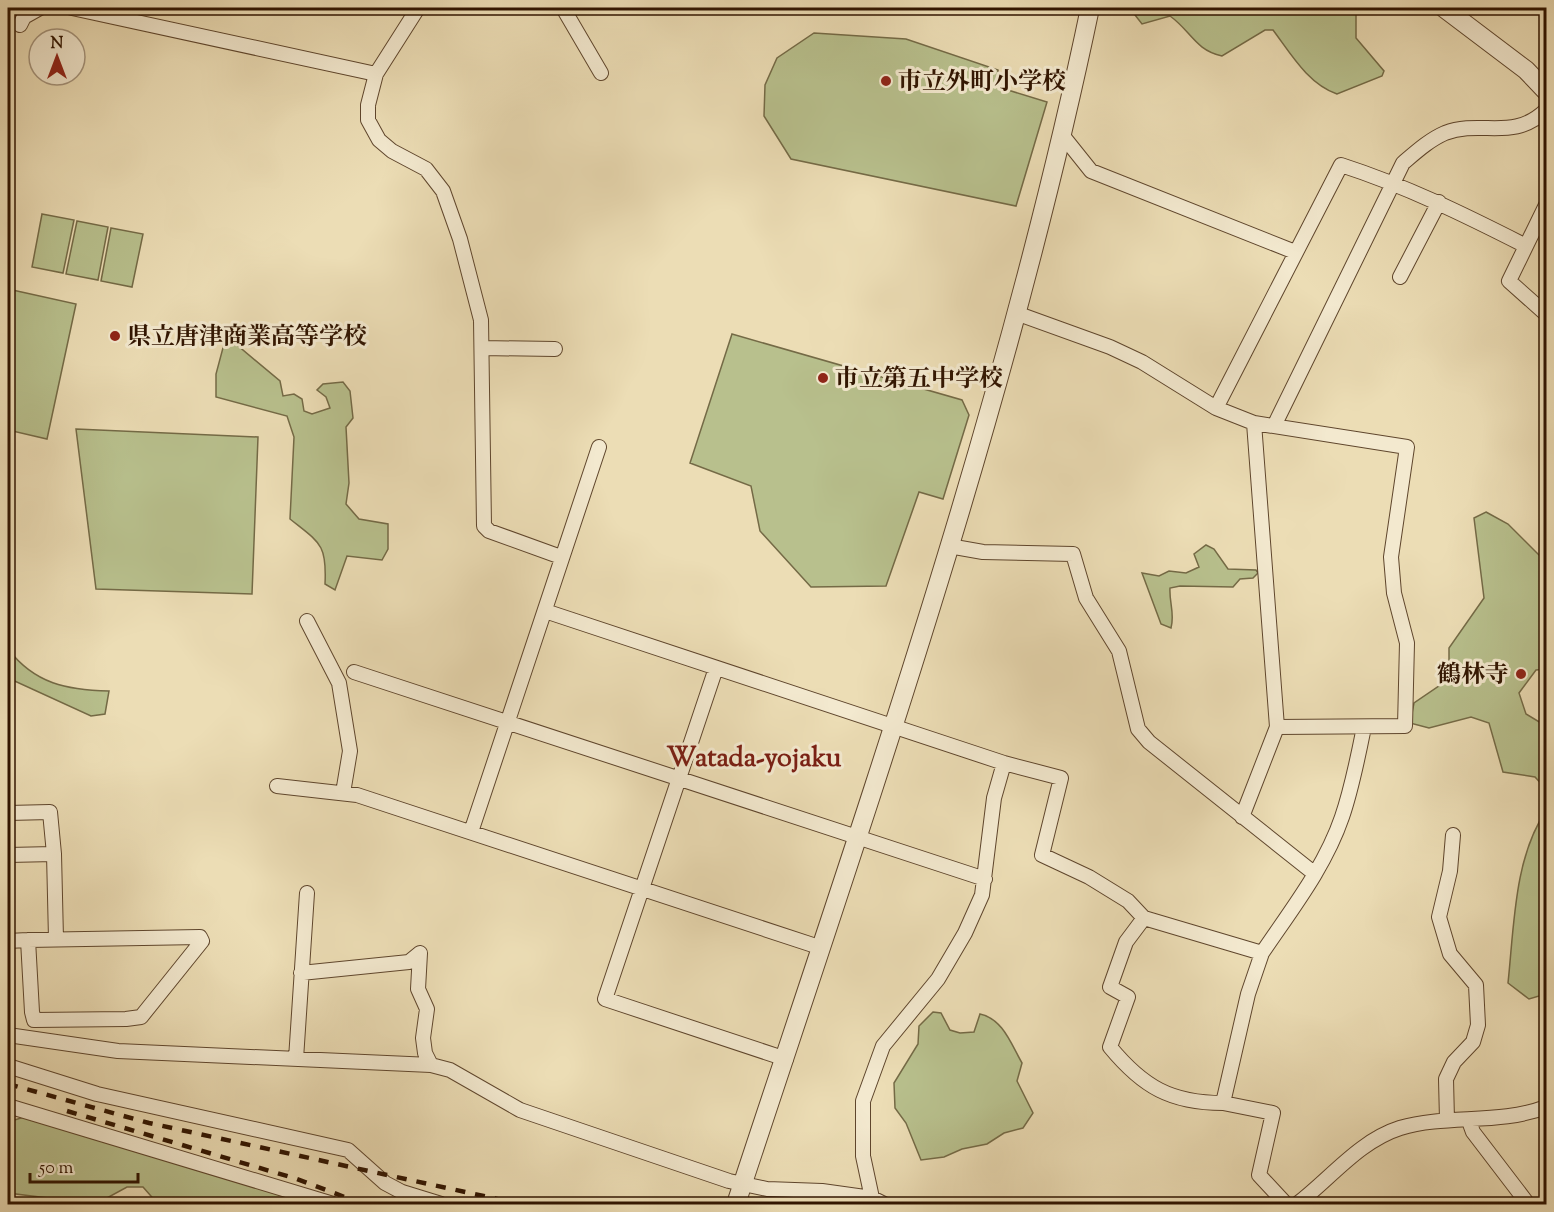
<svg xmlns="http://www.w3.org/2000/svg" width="1554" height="1212" font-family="'Sorts Mill Goudy','Noto Serif JP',serif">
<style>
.green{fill:#b8c08d;stroke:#746a46;stroke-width:1.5}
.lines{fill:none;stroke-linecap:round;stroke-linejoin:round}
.minor-casing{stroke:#5f462d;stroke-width:16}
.tertiary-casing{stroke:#5f462d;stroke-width:20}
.minor{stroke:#f3e9cf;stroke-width:14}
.tertiary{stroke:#f3e9cf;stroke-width:18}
.rail{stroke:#301400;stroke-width:4.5;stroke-dasharray:10 10;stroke-linecap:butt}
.poi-dot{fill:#8f2418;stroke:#f3e9cf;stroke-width:2}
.labels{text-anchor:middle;stroke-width:6;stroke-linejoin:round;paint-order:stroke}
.poi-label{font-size:24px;font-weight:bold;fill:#301400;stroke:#f3e9cf;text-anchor:start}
.quarter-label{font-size:27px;font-weight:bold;fill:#7a1f14;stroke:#f3e9cf}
</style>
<rect width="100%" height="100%" fill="#ecddb5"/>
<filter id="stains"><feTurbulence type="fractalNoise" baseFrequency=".00333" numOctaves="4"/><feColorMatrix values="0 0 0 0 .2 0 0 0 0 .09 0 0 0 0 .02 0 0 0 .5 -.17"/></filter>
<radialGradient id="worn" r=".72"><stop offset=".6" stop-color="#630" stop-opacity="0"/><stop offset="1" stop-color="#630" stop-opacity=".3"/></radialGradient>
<!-- green -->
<path class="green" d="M 1136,8 L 1356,8 L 1356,38 L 1384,71 L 1382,76 L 1337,94 C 1308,84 1291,54 1273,30 L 1265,30 L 1222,56 C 1195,50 1191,31 1170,16 L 1142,24 L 1135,15 Z
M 814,33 L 906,39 L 998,70 L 998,87 L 1047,102 L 1016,206 L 791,159 L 764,116 L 765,85 L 777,58 Z
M 42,214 L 74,220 L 63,273 L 32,267 Z
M 77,221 L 108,227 L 98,280 L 66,274 Z
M 111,228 L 143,234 L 132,287 L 101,281 Z
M 8,289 L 76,304 L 47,439 L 8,430 Z
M 732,334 L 962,400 L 969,415 L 943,499 L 919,492 L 886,586 L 811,587 L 760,531 L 751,486 L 690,463 Z
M 224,344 L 237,345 L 280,381 L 283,396 L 294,394 L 302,399 L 304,411 L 312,414 L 330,408 L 326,397 L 317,390 L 323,384 L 343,382 L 350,391 L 353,418 L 346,427 L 349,483 L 346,504 L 359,519 L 388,524 L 388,549 L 382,560 L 347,556 L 335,590 L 325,584 C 327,544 320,543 290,519 L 294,437 L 287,416 L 216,397 L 216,374 Z
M 76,429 L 258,437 L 252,594 L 96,589 Z
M 1486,512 L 1508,524 L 1546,562 L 1546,669 L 1536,670 L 1519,693 L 1526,714 L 1546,726 L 1546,789 L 1535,777 L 1503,772 L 1489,723 L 1471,717 L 1429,728 L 1410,723 L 1414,703 L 1449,679 L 1449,648 L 1484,598 L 1474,518 Z
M 1206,545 L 1214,549 L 1228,569 L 1256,570 L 1258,573 L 1253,578 L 1240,579 L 1233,587 L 1180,586 L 1170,588 C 1169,603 1175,613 1171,628 L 1161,624 L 1142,573 L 1159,576 L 1169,571 L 1186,573 L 1199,567 L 1194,554 Z
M 8,649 C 35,684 67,690 109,691 L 105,714 L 91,716 L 8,678 Z
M 1546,811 L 1546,994 L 1529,999 L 1508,983 C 1514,928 1514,857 1546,811 Z
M 933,1012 L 941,1013 L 950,1030 L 960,1033 L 974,1032 L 980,1014 C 1003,1019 1011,1044 1022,1063 L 1017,1081 L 1033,1113 L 1023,1128 L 1004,1133 L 987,1144 L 962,1149 L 944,1157 L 921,1160 L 906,1123 L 895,1108 L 894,1083 L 918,1044 L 919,1026 Z
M 24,1117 L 316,1204 L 158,1204 L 143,1187 L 127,1187 L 96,1204 L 8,1193 L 8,1122 Z"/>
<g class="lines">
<!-- minor casing -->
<g class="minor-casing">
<path id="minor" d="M 72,8 L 376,74 L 418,8
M 563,8 L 601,73
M 20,25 L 24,17 L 40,8
M 376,74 L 368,105 L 368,120 L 379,140 L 392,151 L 426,169 L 443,191 L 460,239 L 481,320 L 484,526 L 489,531 L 561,557
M 1063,136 L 1091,171 L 1295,252
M 1546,205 L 1509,281 L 1546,314
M 1400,277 L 1439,202
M 1016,313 L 1110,347 L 1142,362 L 1216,408 L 1254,423 L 1407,447 L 1391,557 L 1394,593 L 1407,643 L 1405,726 L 1277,727 L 1254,423
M 482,348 L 555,349
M 1216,408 L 1341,165 C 1406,186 1465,215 1526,246
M 1274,426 L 1403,163 C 1416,152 1429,140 1445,133 C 1482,119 1513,142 1546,110
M 949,546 L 983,552 L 1073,554 L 1086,598 L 1119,651 L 1138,729 L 1149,742 L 1315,874
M 545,611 L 1004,763 L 1061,778 L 1042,855 L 1089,877 L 1128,901 L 1144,918 L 1262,953 L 1248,994 L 1223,1103 L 1273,1113 L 1259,1175 L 1286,1204
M 307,621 L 339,683 L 350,751 L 343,793
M 716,668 L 605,999 L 786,1059
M 354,672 L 985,879
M 277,786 L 357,795 L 822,948
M 8,813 L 50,812 L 54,854 L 56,939
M 1242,817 L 1277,727
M 471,832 L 599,447
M 8,855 L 54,854
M 1144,918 L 1126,942 L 1110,987 L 1128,997 L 1110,1047 C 1143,1087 1171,1103 1223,1103
M 8,941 L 28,940 L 200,937 L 202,941 L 141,1017 L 126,1019 L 34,1020 L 32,1012 L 28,940
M 1262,953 C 1291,910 1325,867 1342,817 C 1352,788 1358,757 1364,727
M 301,973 L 409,962 L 420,953 L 418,989 L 427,1009 L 423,1038 L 425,1053 L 431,1065
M 8,1035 L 118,1051 L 431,1065 L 450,1070 L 520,1110 L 729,1181 L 767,1189 L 822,1191 L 872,1198 L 884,1204
M 296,1059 L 307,893
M 8,1066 L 97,1094 L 348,1150 L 385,1183 L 402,1192 L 441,1204
M 8,1106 L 333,1204
M 1447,1120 L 1446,1079 L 1454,1062 L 1473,1042 L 1478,1025 L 1476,985 L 1450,954 L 1439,917 L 1450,871 L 1453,835
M 1469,1121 L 1473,1132 L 1528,1204
M 872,1198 L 863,1156 L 863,1101 L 883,1046 L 938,979 L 965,933 L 982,895 L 994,798 L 1004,763
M 1297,1204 C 1330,1179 1359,1141 1400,1128 C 1447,1114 1499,1125 1546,1107"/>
</g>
<!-- tertiary casing -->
<g class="tertiary-casing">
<path id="tertiary" d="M 1444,8 L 1526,70 L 1546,91
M 736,1204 C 866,809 1005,415 1090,8"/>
</g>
<!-- minor -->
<use href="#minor" class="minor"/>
<!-- tertiary -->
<use href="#tertiary" class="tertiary"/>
<!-- rail -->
<path class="rail" d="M 8,1084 L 149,1123 L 520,1204
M 67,1111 L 297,1179 L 363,1204"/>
</g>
<!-- markers -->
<g class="poi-dot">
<circle cx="886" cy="81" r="6"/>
<circle cx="115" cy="336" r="6"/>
<circle cx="823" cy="378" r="6"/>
<circle cx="1521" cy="674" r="6"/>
</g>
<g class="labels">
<!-- poi labels -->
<g class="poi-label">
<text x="898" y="89">市立外町小学校</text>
<text x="127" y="344">県立唐津商業高等学校</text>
<text x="835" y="386">市立第五中学校</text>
<text x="1509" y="682" text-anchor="end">鶴林寺</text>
</g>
<!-- quarter labels -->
<g class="quarter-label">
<text x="754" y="766">Watada-yojaku</text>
</g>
</g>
<!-- margin -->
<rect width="1554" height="1212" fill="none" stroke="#ecddb5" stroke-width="30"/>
<rect x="9" y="9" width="1536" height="1194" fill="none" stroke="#301400" stroke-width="3"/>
<rect x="15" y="15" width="1524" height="1182" fill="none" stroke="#301400" stroke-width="1.5"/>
<!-- north arrow -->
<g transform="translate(57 57)"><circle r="28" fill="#f3e9cf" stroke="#a5947c" stroke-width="1.5"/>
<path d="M0-4.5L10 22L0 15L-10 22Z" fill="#8f2418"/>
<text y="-9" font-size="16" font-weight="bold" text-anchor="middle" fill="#301400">N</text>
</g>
<!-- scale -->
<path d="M30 1173v9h108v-9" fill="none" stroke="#301400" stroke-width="3"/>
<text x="39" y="1173" font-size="18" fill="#301400" stroke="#f3e9cf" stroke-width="4.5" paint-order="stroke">50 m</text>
<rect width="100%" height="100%" filter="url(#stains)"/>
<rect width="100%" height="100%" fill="url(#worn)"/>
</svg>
